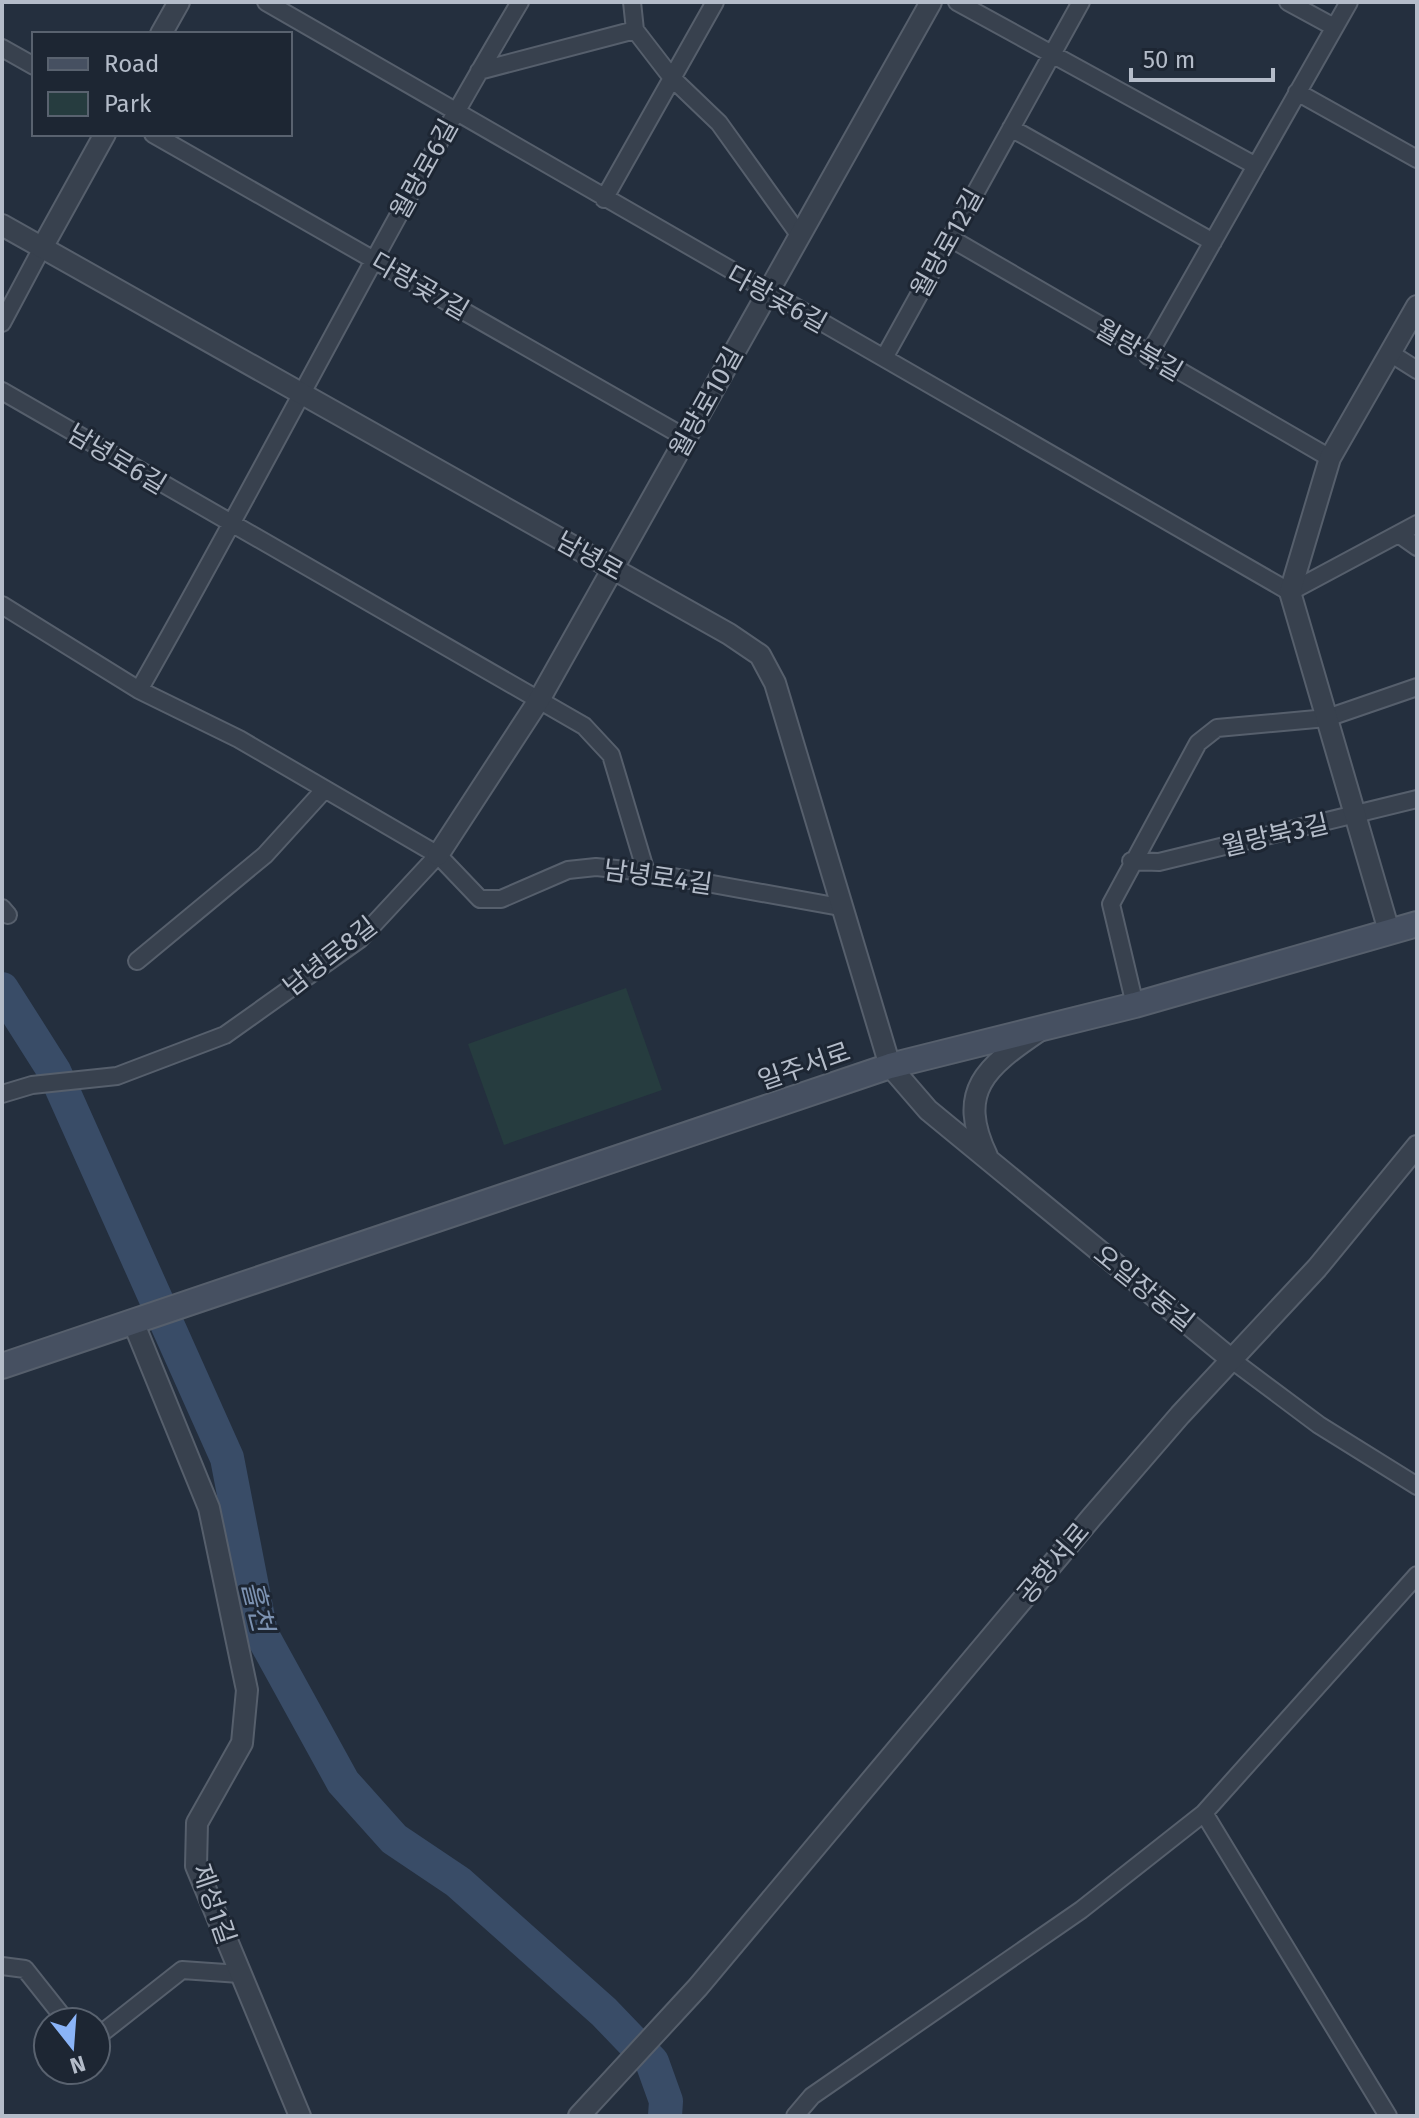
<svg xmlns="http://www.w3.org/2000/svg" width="1419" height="2118" font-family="'Fira Sans','Noto Sans KR',sans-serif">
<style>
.green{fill:#263c3f}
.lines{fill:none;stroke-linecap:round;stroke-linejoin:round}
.river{stroke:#394c67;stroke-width:34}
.minor-casing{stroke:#565f6c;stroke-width:20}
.tertiary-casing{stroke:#565f6c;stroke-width:24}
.secondary-casing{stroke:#565f6c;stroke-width:28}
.minor{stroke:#38414e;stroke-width:16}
.tertiary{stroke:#38414e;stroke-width:20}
.secondary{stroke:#465061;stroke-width:24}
.labels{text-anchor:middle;stroke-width:6;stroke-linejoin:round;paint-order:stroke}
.street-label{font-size:26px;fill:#b4bcc9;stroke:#1d2633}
.water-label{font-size:28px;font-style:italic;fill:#7c92b1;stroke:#1d2633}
</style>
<rect width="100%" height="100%" fill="#242f3e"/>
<!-- green -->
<path class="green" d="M 626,988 L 662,1090 L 504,1145 L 468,1044 Z"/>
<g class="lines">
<!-- river -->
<path class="river" d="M 2,989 L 54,1071 L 227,1458 L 261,1633 L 343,1782 L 394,1839 L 458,1882 L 604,2012 L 652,2062 L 666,2101 L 665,2116"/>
<!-- minor casing -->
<g class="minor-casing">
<path id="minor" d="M 266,2 L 1290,592 L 1417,524
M 957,2 L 1256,166
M 1288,2 L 1334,27
M 635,30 L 672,78 L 719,123 L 800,236
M 2,48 L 34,66
M 479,71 L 635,30 L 632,2
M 1297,92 L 1417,159
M 1011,128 L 1213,242
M 153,134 L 686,438
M 604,199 L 715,2
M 950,238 L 1330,458
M 2,323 L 43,246
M 1390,353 L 1417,370
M 1148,356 L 1349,2
M 884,358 L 1081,2
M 2,391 L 584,726 L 611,755 L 646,872
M 1400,535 L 1417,547
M 2,605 L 139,690 L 239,739 L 438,855 L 480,899 L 501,899 L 568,870 L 596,867 L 646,872 L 840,907
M 139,690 C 269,462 386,227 520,2
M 1131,861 L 1159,862 L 1417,799
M 2,908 L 8,915
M 137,961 L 265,855 L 325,789
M 1135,1005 L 1111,904 L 1198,743 L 1217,728 L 1327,718 L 1417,687
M 2,1094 L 32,1085 L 117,1076 L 225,1035 L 360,939 L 438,855
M 1232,1360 L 1319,1425 L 1417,1486
M 1204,1813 L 1388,2116
M 2,1966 L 25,1969 L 67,2022
M 96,2033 L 102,2033 L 182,1970 L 240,1974
M 795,2116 L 812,2096 L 1081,1910 L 1204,1813 L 1417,1575"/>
</g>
<!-- tertiary casing -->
<g class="tertiary-casing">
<path id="tertiary" d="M 161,34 L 179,2
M 2,225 L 729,634 L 760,655 L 775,683 L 890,1066 L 928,1110 L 1232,1360
M 43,246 L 105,134
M 438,855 L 539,700 L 931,2
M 1389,931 L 1290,592 L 1330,458 L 1417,306
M 987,1156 C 956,1091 986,1067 1039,1031
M 134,1324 L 209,1508 L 247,1690 L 242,1743 L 197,1823 L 196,1866 L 300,2116
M 579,2116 L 698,1987 L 1091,1518 L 1180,1415 L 1317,1268 L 1417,1146"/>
</g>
<!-- secondary casing -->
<g class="secondary-casing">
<path id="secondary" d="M 2,1366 L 890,1066 L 1135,1005 L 1417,924"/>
</g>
<!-- minor -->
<use href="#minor" class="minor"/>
<!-- tertiary -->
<use href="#tertiary" class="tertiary"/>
<!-- secondary -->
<use href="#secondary" class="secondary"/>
</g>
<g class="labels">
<!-- street labels -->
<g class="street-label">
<text transform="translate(424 169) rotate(-61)" y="9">월랑로6길</text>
<text transform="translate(947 243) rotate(-61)" y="9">월랑로12길</text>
<text transform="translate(420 286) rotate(30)" y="9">다랑곶7길</text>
<text transform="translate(777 299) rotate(29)" y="9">다랑곶6길</text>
<text transform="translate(1139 350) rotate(30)" y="9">월랑북길</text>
<text transform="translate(706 402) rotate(-61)" y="9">월랑로10길</text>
<text transform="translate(117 459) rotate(31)" y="9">남녕로6길</text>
<text transform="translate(590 556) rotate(29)" y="9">남녕로</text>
<text transform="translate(1275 835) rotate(-13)" y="9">월랑북3길</text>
<text transform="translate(658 877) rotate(8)" y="9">남녕로4길</text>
<text transform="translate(330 956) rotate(-38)" y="9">남녕로8길</text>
<text transform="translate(804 1066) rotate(-19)" y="9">일주서로</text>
<text transform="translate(1144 1288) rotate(39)" y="9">오일장동길</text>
<text transform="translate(1053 1563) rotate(-50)" y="9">공항서로</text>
<text transform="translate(214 1904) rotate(71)" y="9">제성1길</text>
</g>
<!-- water labels -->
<g class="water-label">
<text transform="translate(258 1606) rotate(76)" y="10">흘천</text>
</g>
</g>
<!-- border -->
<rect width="1419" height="2118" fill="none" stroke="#b4bcc9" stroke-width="8"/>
<!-- legend -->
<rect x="32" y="32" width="260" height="104" fill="#1d2633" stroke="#59626f" stroke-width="2"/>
<rect x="48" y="58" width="40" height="12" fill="#465061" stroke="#59626f" stroke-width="2"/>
<text x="104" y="72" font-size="24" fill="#b4bcc9">Road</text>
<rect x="48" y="92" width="40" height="24" fill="#263c3f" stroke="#59626f" stroke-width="2"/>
<text x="104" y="112" font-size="24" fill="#b4bcc9">Park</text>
<!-- north arrow -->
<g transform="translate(72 2046) rotate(163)"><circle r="38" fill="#1d2633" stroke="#59626f" stroke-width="2"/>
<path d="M0-6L14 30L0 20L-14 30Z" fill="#8ab4f8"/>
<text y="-12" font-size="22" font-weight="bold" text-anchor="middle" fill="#b4bcc9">N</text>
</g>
<!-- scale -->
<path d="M1131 68v12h142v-12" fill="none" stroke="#b4bcc9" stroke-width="4"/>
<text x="1143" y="68" font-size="24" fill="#b4bcc9" stroke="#1d2633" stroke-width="6" paint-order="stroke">50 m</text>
</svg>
